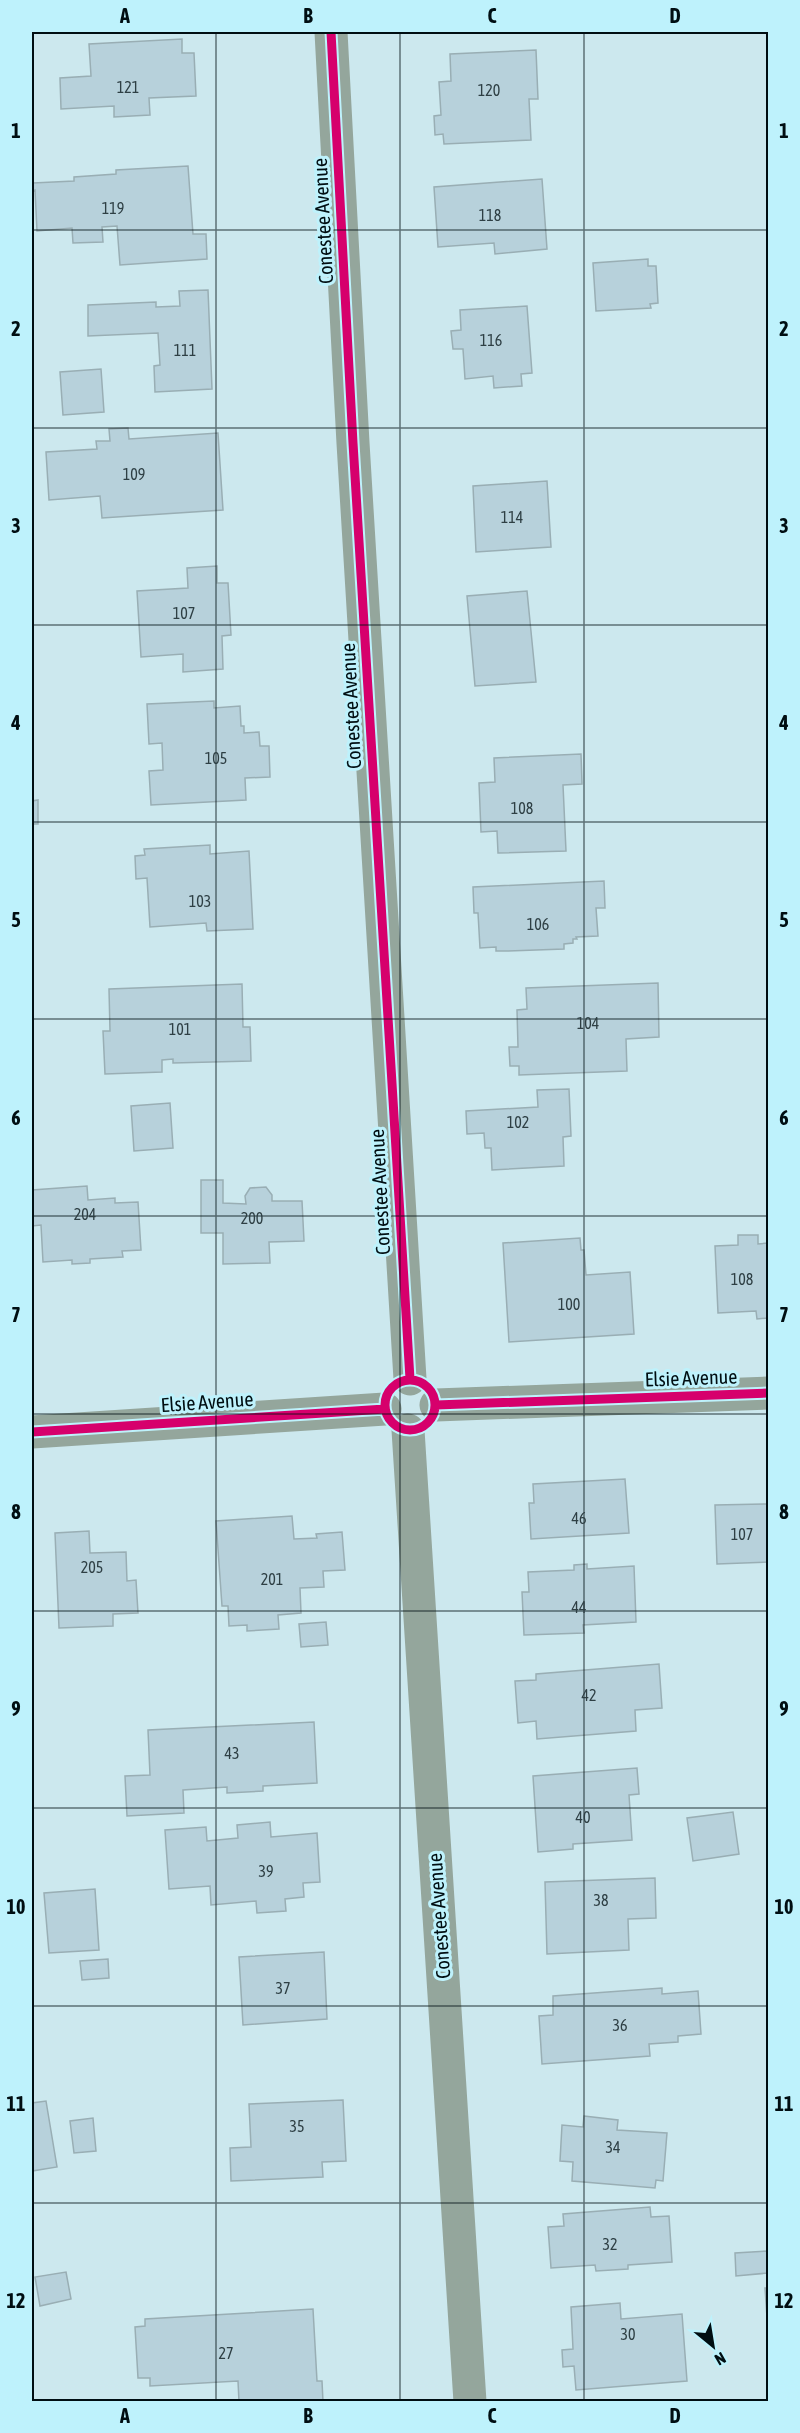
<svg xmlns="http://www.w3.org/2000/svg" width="800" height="2433" font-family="'Asap Condensed',sans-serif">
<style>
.building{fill:#b7d1db;stroke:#99aeb4;stroke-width:1.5}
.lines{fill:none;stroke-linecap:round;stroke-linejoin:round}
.minor{stroke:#94a69c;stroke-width:33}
.cycleway-casing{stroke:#bef2fc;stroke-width:13}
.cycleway{stroke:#d6006c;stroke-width:9}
.grid{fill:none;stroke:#000e12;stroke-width:1.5;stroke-opacity:0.55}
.labels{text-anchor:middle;stroke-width:6;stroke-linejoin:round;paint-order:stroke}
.number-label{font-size:16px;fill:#2e3f44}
.street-label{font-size:20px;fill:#000e12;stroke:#bef2fc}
.neatline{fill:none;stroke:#000e12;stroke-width:2}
.grid-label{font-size:20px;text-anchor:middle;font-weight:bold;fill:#000e12}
</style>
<rect width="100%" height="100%" fill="#cce8ee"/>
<!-- building -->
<path class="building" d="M 182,39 L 182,53 L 194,53 L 196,96 L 149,98 L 150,115 L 114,117 L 114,106 L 61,109 L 60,78 L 91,76 L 89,44 Z
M 536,50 L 538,99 L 529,99 L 531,140 L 444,144 L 443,134 L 435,135 L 434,116 L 441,115 L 439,82 L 451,81 L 450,54 Z
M 32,150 L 33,183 L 74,181 L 74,177 L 116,174 L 116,170 L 188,166 L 193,234 L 206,234 L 207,259 L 120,265 L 117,226 L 102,227 L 103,242 L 73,243 L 72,228 L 37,231 L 35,190 L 32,191 Z
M 542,179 L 547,249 L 495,254 L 494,243 L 438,247 L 434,187 Z
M 648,259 L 648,266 L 656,266 L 658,303 L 650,304 L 651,308 L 596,311 L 593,263 Z
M 208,290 L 212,389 L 155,392 L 154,366 L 160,365 L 158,333 L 88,336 L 88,305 L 156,302 L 156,307 L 180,306 L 179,291 Z
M 527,306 L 532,373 L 521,374 L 522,386 L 494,388 L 493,376 L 465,379 L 463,349 L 453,349 L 451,331 L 461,330 L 460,310 Z
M 101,369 L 104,412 L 63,415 L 60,372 Z
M 128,428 L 129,439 L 218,433 L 223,510 L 102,518 L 100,496 L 49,500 L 46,452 L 97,449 L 96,441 L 110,441 L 109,429 Z
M 547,481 L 551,547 L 476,552 L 473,486 Z
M 217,566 L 217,583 L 228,583 L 231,635 L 222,636 L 223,669 L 183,672 L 183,654 L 141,657 L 137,591 L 188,588 L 187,568 Z
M 527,591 L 536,682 L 475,686 L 467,596 Z
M 214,701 L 214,708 L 240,706 L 241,726 L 244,726 L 244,733 L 259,732 L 260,746 L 269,746 L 270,777 L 245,778 L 246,800 L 151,805 L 149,771 L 163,770 L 162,743 L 149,744 L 147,704 Z
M 581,754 L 582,784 L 563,785 L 566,851 L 498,853 L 497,831 L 481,832 L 479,783 L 495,782 L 494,758 Z
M 38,800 L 38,824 L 32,824 L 32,801 Z
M 210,845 L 210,854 L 249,851 L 253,929 L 207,931 L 206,923 L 150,927 L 147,878 L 136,879 L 135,856 L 145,855 L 144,849 Z
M 604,881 L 605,908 L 596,908 L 598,936 L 576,937 L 577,939 L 573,939 L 573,943 L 564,944 L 564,949 L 508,951 L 496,951 L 496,947 L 480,948 L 478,913 L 474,913 L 473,887 Z
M 658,983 L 659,1037 L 626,1039 L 627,1071 L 519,1075 L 519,1066 L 510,1066 L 509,1047 L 518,1047 L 517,1010 L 527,1009 L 526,988 Z
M 242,984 L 243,1027 L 250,1027 L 251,1061 L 173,1063 L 173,1059 L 162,1060 L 162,1072 L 105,1074 L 103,1031 L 110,1031 L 109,989 Z
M 569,1089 L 571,1136 L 563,1137 L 564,1166 L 492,1170 L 491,1148 L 485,1148 L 484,1133 L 467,1134 L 466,1111 L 538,1107 L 537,1090 Z
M 170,1103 L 173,1148 L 134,1151 L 131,1106 Z
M 201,1180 L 223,1180 L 223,1203 L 246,1204 L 245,1196 L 250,1188 L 266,1187 L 272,1195 L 272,1201 L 302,1201 L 304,1241 L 269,1242 L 270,1263 L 223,1264 L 223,1233 L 201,1233 Z
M 87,1186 L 88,1200 L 115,1198 L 115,1203 L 138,1202 L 141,1250 L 122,1251 L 123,1257 L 90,1259 L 90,1263 L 72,1264 L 72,1260 L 43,1262 L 41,1225 L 32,1226 L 32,1190 Z
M 738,1235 L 758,1235 L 758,1244 L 768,1243 L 768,1318 L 757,1319 L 756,1311 L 718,1313 L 715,1246 L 738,1245 Z
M 580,1238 L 581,1250 L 584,1250 L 586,1275 L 630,1272 L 634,1334 L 509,1342 L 503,1243 Z
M 625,1479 L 629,1533 L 531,1539 L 529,1503 L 534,1503 L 533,1484 Z
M 768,1504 L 768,1562 L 717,1564 L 715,1505 Z
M 292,1516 L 294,1539 L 317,1538 L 316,1534 L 342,1532 L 345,1570 L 323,1571 L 324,1587 L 300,1588 L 301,1613 L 278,1615 L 279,1629 L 247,1631 L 247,1625 L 229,1626 L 228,1606 L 222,1606 L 216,1521 Z
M 89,1531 L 90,1553 L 126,1552 L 127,1581 L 136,1580 L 138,1613 L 113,1614 L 113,1626 L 59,1628 L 55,1533 Z
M 587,1564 L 587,1569 L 634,1566 L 636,1622 L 583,1625 L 584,1633 L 524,1635 L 522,1592 L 529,1592 L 528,1572 L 574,1570 L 574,1565 Z
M 326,1622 L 328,1645 L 301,1647 L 299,1624 Z
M 659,1664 L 662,1708 L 635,1710 L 636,1731 L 537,1739 L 536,1721 L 518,1723 L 515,1681 L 536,1680 L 536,1674 Z
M 314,1722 L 317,1783 L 263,1786 L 263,1791 L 227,1793 L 227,1787 L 183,1790 L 184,1813 L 127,1816 L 125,1776 L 150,1775 L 148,1730 Z
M 637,1768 L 639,1794 L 629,1795 L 632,1840 L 573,1844 L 573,1849 L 538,1852 L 533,1776 Z
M 733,1812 L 739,1854 L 693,1861 L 687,1818 Z
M 270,1822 L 271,1837 L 317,1833 L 320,1882 L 303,1883 L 304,1897 L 285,1899 L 286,1911 L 257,1913 L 256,1901 L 211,1905 L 210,1886 L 169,1889 L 165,1830 L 206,1827 L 207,1841 L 238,1838 L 237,1825 Z
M 655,1878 L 656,1918 L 628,1919 L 629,1950 L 547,1954 L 545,1882 Z
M 95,1889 L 99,1950 L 49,1953 L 44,1893 Z
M 324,1952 L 327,2019 L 243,2025 L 239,1957 Z
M 108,1959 L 109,1978 L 82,1980 L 80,1961 Z
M 662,1988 L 662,1994 L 698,1991 L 701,2034 L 678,2036 L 678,2042 L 649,2044 L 650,2056 L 542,2064 L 539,2016 L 553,2015 L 553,1996 Z
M 343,2100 L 346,2161 L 322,2162 L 323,2177 L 231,2181 L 230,2148 L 251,2147 L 249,2104 Z
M 46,2101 L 57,2167 L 32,2171 L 32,2103 Z
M 584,2116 L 618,2120 L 617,2130 L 667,2133 L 663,2181 L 656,2180 L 655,2188 L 572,2181 L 573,2162 L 560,2161 L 562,2125 L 583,2127 Z
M 93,2118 L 96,2151 L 74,2153 L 70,2121 Z
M 650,2207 L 651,2217 L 669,2216 L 672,2262 L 628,2265 L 628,2269 L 596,2271 L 595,2265 L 551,2268 L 548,2227 L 564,2226 L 563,2214 Z
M 768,2251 L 768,2273 L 736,2276 L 735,2253 Z
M 66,2272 L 71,2299 L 40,2306 L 35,2277 Z
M 765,2288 L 768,2288 L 768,2332 Z
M 620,2303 L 621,2319 L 682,2314 L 687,2381 L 576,2390 L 574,2366 L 563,2367 L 562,2350 L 573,2349 L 571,2307 Z
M 313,2309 L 317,2381 L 322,2381 L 323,2402 L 239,2402 L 238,2381 L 150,2386 L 150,2378 L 138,2378 L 135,2327 L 145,2326 L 145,2319 Z"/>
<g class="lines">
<!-- minor -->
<path class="minor" d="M 331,32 L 353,443 L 410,1379
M 436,1405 L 768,1393
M 408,1430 L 470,2402
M 32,1432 L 385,1409"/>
<!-- cycleway casing -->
<g class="cycleway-casing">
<path id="cycleway" d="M 331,32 L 353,443 L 410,1379
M385 1405a25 25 0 1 1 50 0a25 25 0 1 1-50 0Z
M 436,1405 L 768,1393
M 32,1432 L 385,1409"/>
</g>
<!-- cycleway -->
<use href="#cycleway" class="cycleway"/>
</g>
<!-- grid -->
<path class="grid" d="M 216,32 L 216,2402M 400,32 L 400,2402M 584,32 L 584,2402M 32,230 L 768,230M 32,428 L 768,428M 32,625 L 768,625M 32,822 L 768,822M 32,1019 L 768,1019M 32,1216 L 768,1216M 32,1414 L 768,1414M 32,1611 L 768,1611M 32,1808 L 768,1808M 32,2006 L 768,2006M 32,2203 L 768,2203"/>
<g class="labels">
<!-- number labels -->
<g class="number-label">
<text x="128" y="93">121</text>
<text x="489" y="96">120</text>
<text x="113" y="214">119</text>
<text x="490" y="221">118</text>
<text x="491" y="346">116</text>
<text x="185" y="356">111</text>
<text x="134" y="480">109</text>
<text x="512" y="523">114</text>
<text x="184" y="619">107</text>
<text x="216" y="764">105</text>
<text x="522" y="814">108</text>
<text x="200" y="907">103</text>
<text x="538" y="930">106</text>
<text x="588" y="1029">104</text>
<text x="180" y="1035">101</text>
<text x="518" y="1128">102</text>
<text x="85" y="1220">204</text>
<text x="252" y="1224">200</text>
<text x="742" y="1285">108</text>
<text x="569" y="1310">100</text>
<text x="579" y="1524">46</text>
<text x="742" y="1540">107</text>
<text x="92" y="1573">205</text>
<text x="272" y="1585">201</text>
<text x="579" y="1613">44</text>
<text x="589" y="1701">42</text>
<text x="232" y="1759">43</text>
<text x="583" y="1823">40</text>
<text x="266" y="1877">39</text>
<text x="601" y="1906">38</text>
<text x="283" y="1994">37</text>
<text x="620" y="2031">36</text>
<text x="297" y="2132">35</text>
<text x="613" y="2153">34</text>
<text x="610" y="2250">32</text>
<text x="628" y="2340">30</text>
<text x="226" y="2359">27</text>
</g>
<!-- street labels -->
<g class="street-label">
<text transform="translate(323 221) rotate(-93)" y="7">Conestee Avenue</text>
<text transform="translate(351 706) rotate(-93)" y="7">Conestee Avenue</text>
<text transform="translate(380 1192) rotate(-93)" y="7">Conestee Avenue</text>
<text transform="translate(691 1378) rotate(-2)" y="7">Elsie Avenue</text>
<text transform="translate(207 1402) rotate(-4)" y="7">Elsie Avenue</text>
<text transform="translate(439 1916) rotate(-94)" y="7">Conestee Avenue</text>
</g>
</g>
<!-- border -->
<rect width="800" height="2433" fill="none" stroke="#bef2fc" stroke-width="66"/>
<!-- north arrow -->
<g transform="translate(713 2346) rotate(150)" stroke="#bef2fc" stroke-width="4.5" paint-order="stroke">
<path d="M0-4.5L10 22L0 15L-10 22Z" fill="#000e12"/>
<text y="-9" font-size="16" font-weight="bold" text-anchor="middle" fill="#000e12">N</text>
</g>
<rect x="33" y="33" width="734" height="2367" class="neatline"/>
<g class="grid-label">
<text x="125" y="23">A</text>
<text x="308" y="23">B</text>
<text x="492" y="23">C</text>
<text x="675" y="23">D</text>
<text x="16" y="138">1</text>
<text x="784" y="138">1</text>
<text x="16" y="336">2</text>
<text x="784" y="336">2</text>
<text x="16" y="533">3</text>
<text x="784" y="533">3</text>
<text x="16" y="730">4</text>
<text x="784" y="730">4</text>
<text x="16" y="927">5</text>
<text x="784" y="927">5</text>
<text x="16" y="1125">6</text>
<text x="784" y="1125">6</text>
<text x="16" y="1322">7</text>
<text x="784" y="1322">7</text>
<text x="16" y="1519">8</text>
<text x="784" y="1519">8</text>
<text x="16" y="1716">9</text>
<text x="784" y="1716">9</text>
<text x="16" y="1914">10</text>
<text x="784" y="1914">10</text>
<text x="16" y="2111">11</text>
<text x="784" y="2111">11</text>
<text x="16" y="2308">12</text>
<text x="784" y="2308">12</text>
<text x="125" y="2423">A</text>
<text x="308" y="2423">B</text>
<text x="492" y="2423">C</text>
<text x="675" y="2423">D</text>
</g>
</svg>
